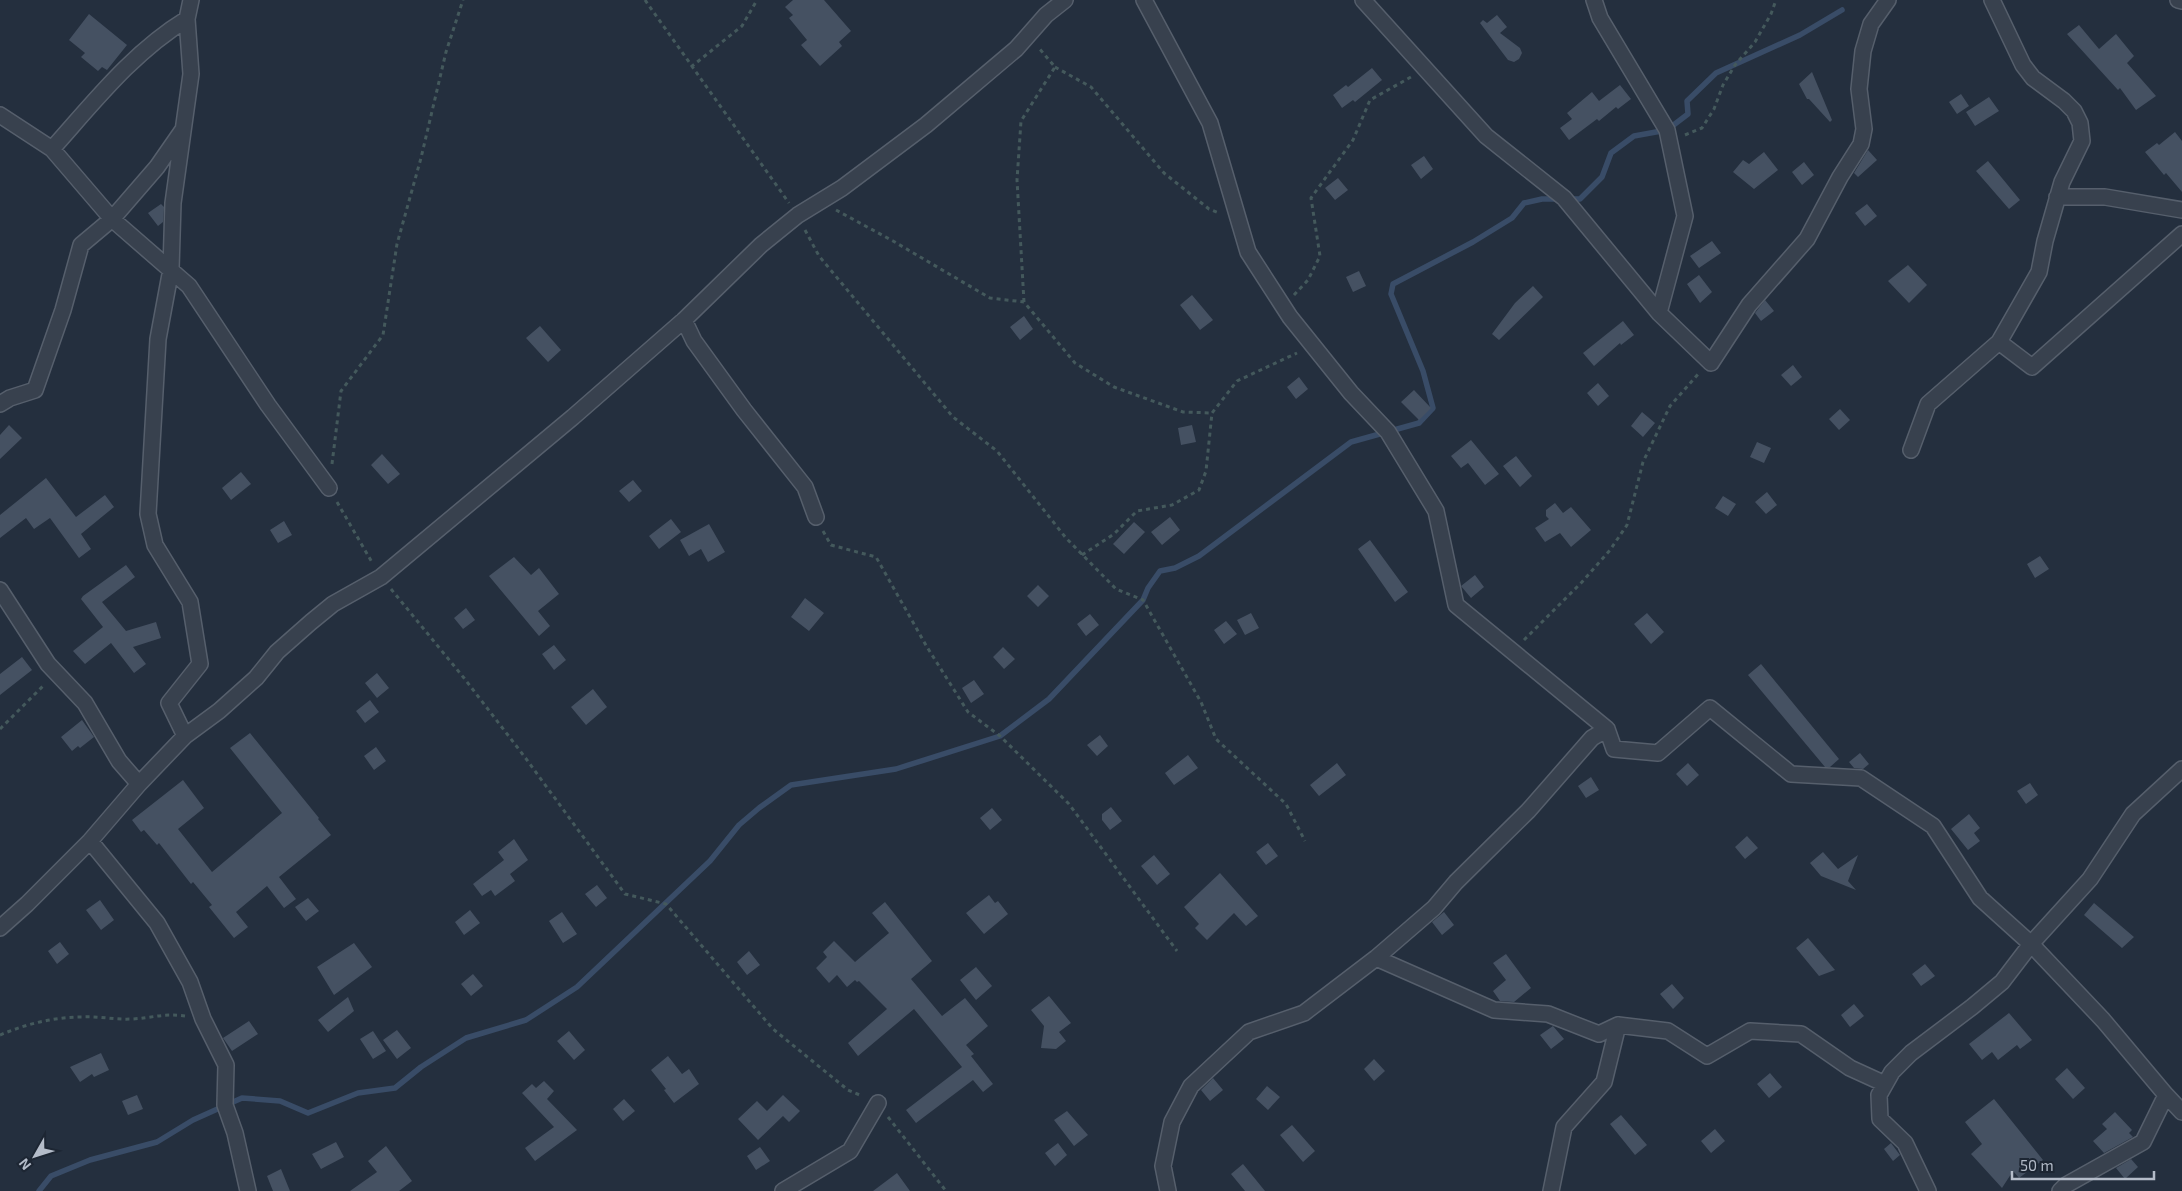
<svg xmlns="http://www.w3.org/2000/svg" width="2182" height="1191" font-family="'Exo 2',sans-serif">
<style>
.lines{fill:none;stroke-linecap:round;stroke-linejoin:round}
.stream{stroke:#394c67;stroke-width:5.5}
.building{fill:#455162}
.street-casing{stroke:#565f6c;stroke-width:18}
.path{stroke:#44595c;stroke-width:3;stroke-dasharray:4 4;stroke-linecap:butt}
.street{stroke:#38414e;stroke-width:15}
</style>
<rect width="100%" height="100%" fill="#242f3e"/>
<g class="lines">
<!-- stream -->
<path class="stream" d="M 39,1191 L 51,1176 L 90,1160 L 157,1142 L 193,1120 L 242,1098 L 280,1101 L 308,1113 L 358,1093 L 395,1088 L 421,1067 L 466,1038 L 526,1020 L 577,987 L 710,861 L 739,825 L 759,808 L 791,785 L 896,769 L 1000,736 L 1049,699 L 1143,600 L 1148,588 L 1160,571 L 1175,568 L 1199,556 L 1351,442 L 1419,423 L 1433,408 L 1423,371 L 1391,294 L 1393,284 L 1473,242 L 1512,218 L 1524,203 L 1542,199 L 1580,199 L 1602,177 L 1611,153 L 1634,136 L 1667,130 L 1688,114 L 1687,101 L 1716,73 L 1800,35 L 1842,10"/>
</g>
<!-- building -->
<path class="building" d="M 793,0 L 824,0 L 851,31 L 839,42 L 842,46 L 820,66 L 801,45 L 807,40 L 789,18 L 793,15 L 785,7 Z
M 89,14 L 127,45 L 107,70 L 102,67 L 98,71 L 81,57 L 85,53 L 69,40 Z
M 1497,15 L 1507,27 L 1500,33 L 1520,48 L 1522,53 L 1519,59 L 1514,62 L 1508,60 L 1480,23 L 1483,20 L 1487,23 Z
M 2079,25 L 2099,49 L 2116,34 L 2134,56 L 2127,63 L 2156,96 L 2136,110 L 2120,88 L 2118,90 L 2067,34 Z
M 1372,68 L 1382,80 L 1355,102 L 1353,100 L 1342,108 L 1333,95 L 1346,85 L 1348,87 Z
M 1812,72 L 1832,120 L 1830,122 L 1809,99 L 1807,99 L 1799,84 Z
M 1620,85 L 1631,99 L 1618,109 L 1616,107 L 1599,121 L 1597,119 L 1569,140 L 1560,128 L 1572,119 L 1567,113 L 1592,92 L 1599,101 Z
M 1961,94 L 1969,106 L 1957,114 L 1949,102 Z
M 1989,97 L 1999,111 L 1975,126 L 1966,112 Z
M 2175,132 L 2182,141 L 2182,192 L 2166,173 L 2164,175 L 2145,152 L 2157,143 L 2159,145 Z
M 1868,150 L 1877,160 L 1858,177 L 1854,173 Z
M 1764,152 L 1778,170 L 1754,189 L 1733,172 L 1743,160 L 1749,164 Z
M 1424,156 L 1433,169 L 1421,179 L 1411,165 Z
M 1988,161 L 2020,200 L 2009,209 L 1976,171 Z
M 1804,162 L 1814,175 L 1802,185 L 1792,172 Z
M 1338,178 L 1348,190 L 1335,200 L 1325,188 Z
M 161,204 L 164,207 L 163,222 L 158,226 L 148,213 Z
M 1867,204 L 1877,216 L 1865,226 L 1855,213 Z
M 1712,241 L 1721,253 L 1699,268 L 1690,256 Z
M 1908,265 L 1927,285 L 1909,303 L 1888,281 Z
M 1359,271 L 1366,286 L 1353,292 L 1346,277 Z
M 1699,275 L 1712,292 L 1700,303 L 1687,284 Z
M 1533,286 L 1543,297 L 1499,340 L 1492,334 L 1515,303 Z
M 1192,295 L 1213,320 L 1200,330 L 1180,305 Z
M 1765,300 L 1774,311 L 1761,321 L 1755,313 Z
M 1024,316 L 1033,329 L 1020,340 L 1010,327 Z
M 1623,321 L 1634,335 L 1621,345 L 1620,343 L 1594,366 L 1583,353 Z
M 540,326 L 561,350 L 548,362 L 526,338 Z
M 1793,365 L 1802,377 L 1791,386 L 1781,375 Z
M 1299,377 L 1308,389 L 1296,399 L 1287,387 Z
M 1598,383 L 1609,396 L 1598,406 L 1587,393 Z
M 1414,390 L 1431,408 L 1419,420 L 1401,402 Z
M 1840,409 L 1850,420 L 1839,430 L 1829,419 Z
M 1642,412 L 1655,423 L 1643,437 L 1631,426 Z
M 9,425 L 22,438 L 0,459 L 0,435 Z
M 1192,425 L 1196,442 L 1181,445 L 1178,428 Z
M 1471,440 L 1499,474 L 1485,485 L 1468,463 L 1461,468 L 1451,456 Z
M 1757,442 L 1771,448 L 1764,463 L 1750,457 Z
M 382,454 L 400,474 L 388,484 L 371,465 Z
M 1516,456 L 1532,476 L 1520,487 L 1503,466 Z
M 241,472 L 251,484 L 231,500 L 222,488 Z
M 46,478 L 76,517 L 105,495 L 114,507 L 81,534 L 91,549 L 79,558 L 50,518 L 34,529 L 26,518 L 0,538 L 0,515 Z
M 633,480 L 642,491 L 629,502 L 619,491 Z
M 1767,492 L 1777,505 L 1766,514 L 1755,502 Z
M 1723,496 L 1736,504 L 1728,516 L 1715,508 Z
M 1555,503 L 1563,513 L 1571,507 L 1591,530 L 1571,547 L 1560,533 L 1545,542 L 1535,528 L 1549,519 L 1546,516 L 1546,510 Z
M 1170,517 L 1180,530 L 1162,545 L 1151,532 Z
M 671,519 L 681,532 L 659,549 L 649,536 Z
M 284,521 L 292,535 L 278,543 L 270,530 Z
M 1134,522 L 1145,532 L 1124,554 L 1113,544 Z
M 709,524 L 725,552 L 708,562 L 701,549 L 689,556 L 680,540 Z
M 1370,540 L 1408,592 L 1395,602 L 1358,549 Z
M 2040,556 L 2049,569 L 2035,578 L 2027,564 Z
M 514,557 L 531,575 L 539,568 L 559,594 L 538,611 L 550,626 L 539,636 L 489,576 Z
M 126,565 L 135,577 L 102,602 L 126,631 L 156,622 L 161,638 L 133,647 L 146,664 L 134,673 L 111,643 L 85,664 L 73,651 L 103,627 L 81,599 L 83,596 Z
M 1475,575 L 1484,587 L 1471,598 L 1461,586 Z
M 1038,585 L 1049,596 L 1038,607 L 1027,596 Z
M 805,598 L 824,613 L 809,631 L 791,617 Z
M 466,608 L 475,620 L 463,629 L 454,618 Z
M 1251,613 L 1259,628 L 1245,635 L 1237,620 Z
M 1647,613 L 1664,632 L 1651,644 L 1634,624 Z
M 1090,614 L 1099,625 L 1086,636 L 1077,624 Z
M 1226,621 L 1237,634 L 1224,644 L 1214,630 Z
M 554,645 L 566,660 L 554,670 L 542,654 Z
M 1003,647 L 1015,659 L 1004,669 L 993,657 Z
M 22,657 L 32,670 L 0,695 L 0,674 Z
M 1761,664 L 1839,759 L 1830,767 L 1825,767 L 1748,675 Z
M 377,673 L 389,688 L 377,698 L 365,683 Z
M 974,680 L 984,694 L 971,703 L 962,688 Z
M 593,689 L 607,707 L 586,725 L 571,707 Z
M 370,700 L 379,712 L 365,723 L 356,711 Z
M 82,720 L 94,737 L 80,748 L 78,746 L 72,751 L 61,737 Z
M 250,733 L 319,818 L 318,819 L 331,835 L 279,877 L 296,899 L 284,908 L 267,886 L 236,912 L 248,927 L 234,938 L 209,907 L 212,905 L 193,882 L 191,884 L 159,843 L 157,845 L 144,830 L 141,832 L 132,820 L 183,780 L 204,808 L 178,829 L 212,872 L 282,813 L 230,748 Z
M 1100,735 L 1108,746 L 1097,756 L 1087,745 Z
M 376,747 L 386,761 L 374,770 L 364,756 Z
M 1860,753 L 1869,764 L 1863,769 L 1854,768 L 1849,762 Z
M 1188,755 L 1198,768 L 1174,785 L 1165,773 Z
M 1337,763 L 1346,775 L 1319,796 L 1310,785 Z
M 1688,763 L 1699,775 L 1687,786 L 1676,774 Z
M 1591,777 L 1599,790 L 1586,798 L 1578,786 Z
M 2030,783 L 2038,795 L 2026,804 L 2017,791 Z
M 1111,807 L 1122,821 L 1110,830 L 1102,820 L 1102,814 Z
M 992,808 L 1002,820 L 990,830 L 980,818 Z
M 1969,814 L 1980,828 L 1974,833 L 1980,841 L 1968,850 L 1951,829 Z
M 1747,836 L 1758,848 L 1745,859 L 1735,847 Z
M 514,839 L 528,860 L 510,874 L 515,881 L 495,896 L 491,890 L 482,896 L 473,884 L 504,860 L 498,852 Z
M 1268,843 L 1278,856 L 1266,865 L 1256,852 Z
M 1823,852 L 1838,869 L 1858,855 L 1848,881 L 1856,890 L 1821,876 L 1810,863 Z
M 1154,855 L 1170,874 L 1157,885 L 1141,866 Z
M 1220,873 L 1258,916 L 1246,926 L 1234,913 L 1207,940 L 1195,928 L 1199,924 L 1184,907 Z
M 597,885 L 607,898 L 596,907 L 585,894 Z
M 989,895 L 995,903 L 998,901 L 1008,914 L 984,934 L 966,913 Z
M 308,898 L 319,911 L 306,921 L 295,907 Z
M 100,900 L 114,920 L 101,930 L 86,910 Z
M 885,902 L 932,961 L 911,979 L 942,1016 L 965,998 L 988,1026 L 966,1045 L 974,1054 L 971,1056 L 993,1084 L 983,1092 L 973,1080 L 916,1123 L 906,1110 L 962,1067 L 914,1009 L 858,1056 L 848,1043 L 887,1009 L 859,981 L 857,982 L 855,980 L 847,987 L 837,975 L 829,983 L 816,968 L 827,957 L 823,952 L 834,941 L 855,962 L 889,933 L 872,913 Z
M 2094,903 L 2134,937 L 2122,948 L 2084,915 Z
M 470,910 L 480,923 L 464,935 L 455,922 Z
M 562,912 L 577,934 L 563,943 L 549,921 Z
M 1444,912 L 1454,925 L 1442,935 L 1432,922 Z
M 1808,938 L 1835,970 L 1819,976 L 1796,948 Z
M 60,942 L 69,954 L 57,964 L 48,951 Z
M 354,943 L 372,967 L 334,995 L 317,967 Z
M 749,951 L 760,965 L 747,975 L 737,962 Z
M 1506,954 L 1531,988 L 1514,1002 L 1500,1001 L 1493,991 L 1506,980 L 1493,963 Z
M 1925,964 L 1935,976 L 1921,986 L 1912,974 Z
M 976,967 L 992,986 L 976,1000 L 960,980 Z
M 473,974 L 483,986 L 471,996 L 461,984 Z
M 1672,984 L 1684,998 L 1673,1009 L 1660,994 Z
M 1049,996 L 1071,1023 L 1059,1032 L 1066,1041 L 1056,1049 L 1041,1048 L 1044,1026 L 1031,1010 Z
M 348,997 L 354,1011 L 328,1032 L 318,1020 Z
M 1854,1004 L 1864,1016 L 1850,1027 L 1841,1015 Z
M 2009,1013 L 2032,1040 L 2020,1049 L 2017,1045 L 1998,1060 L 1992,1052 L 1982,1060 L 1969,1044 Z
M 249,1021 L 258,1034 L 232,1051 L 223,1038 Z
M 1553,1026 L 1564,1039 L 1551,1049 L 1540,1035 Z
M 397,1030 L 411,1048 L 397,1059 L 383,1040 Z
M 373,1031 L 386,1051 L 373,1059 L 360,1039 Z
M 569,1031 L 585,1050 L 574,1060 L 557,1041 Z
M 101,1053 L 109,1070 L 94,1077 L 92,1074 L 80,1082 L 70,1067 Z
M 668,1056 L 682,1074 L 689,1069 L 699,1084 L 674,1103 L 664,1090 L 666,1089 L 651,1070 Z
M 1374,1059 L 1385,1071 L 1374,1081 L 1364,1069 Z
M 2067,1068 L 2085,1088 L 2073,1099 L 2055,1079 Z
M 1770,1073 L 1782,1087 L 1769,1098 L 1757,1084 Z
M 1213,1078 L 1223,1090 L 1210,1101 L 1201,1090 Z
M 544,1081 L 554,1091 L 547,1099 L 577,1130 L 535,1161 L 525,1148 L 554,1127 L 522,1093 L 532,1084 L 536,1088 Z
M 1267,1086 L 1280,1097 L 1268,1110 L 1256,1099 Z
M 137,1095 L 143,1109 L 128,1115 L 122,1101 Z
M 783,1095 L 800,1111 L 789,1122 L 783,1116 L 758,1140 L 738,1119 L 757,1101 L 767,1111 Z
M 624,1099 L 635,1111 L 623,1121 L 613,1109 Z
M 1994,1099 L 2043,1160 L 2019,1178 L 2013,1171 L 2002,1188 L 1971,1154 L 1982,1144 L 1965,1122 Z
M 1067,1111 L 1088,1135 L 1074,1146 L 1054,1120 Z
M 2115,1112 L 2132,1130 L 2129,1133 L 2133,1137 L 2104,1153 L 2093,1141 L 2107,1129 L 2102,1124 Z
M 1621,1115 L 1647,1145 L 1635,1155 L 1610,1124 Z
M 1292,1125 L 1315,1151 L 1303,1162 L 1280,1135 Z
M 1715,1129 L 1725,1141 L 1711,1153 L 1701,1141 Z
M 336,1142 L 344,1157 L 321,1169 L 312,1154 Z
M 1058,1143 L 1067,1155 L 1055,1166 L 1045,1153 Z
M 1891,1143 L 1900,1155 L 1893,1161 L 1884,1149 Z
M 386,1146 L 412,1181 L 399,1191 L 350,1191 L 377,1172 L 368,1161 Z
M 760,1147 L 770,1161 L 756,1170 L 747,1156 Z
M 2131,1159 L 2138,1167 L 2125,1179 L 2116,1168 Z
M 1243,1164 L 1265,1191 L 1245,1191 L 1231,1174 Z
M 281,1169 L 290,1191 L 273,1191 L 267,1176 Z
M 897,1173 L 910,1191 L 873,1191 Z"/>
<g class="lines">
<!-- street casing -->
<g class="street-casing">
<path id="street" d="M 1144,0 L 1210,123 L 1248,252 L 1290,317 L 1351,393 L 1388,432 L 1436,511 L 1456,605 L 1607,729
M 1363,0 L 1486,136 L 1564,198 L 1659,313 L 1711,363 L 1749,305 L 1807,239 L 1840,177 L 1861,144 L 1864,129 L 1859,89 L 1863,51 L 1871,24 L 1888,0
M 1594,0 L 1600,18 L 1667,130 L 1685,216 L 1659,313
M 2178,0 L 2182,1
M 0,115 L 52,149 C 94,102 133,52 187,19
M 52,149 L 112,219 L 189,286 L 268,405 L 329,488
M 2057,197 L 2105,197 L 2182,210
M 684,320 L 694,341 L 744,410 L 805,487 L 816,517
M 1999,342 L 2032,367 L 2182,234
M 0,404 L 10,398 L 35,390 L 63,310 L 81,245 L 112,219 L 157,167 L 182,131
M 1911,450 L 1928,404 L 1999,342 L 2039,272 L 2045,241 L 2062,182 L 2082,141 L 2080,123 L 2074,111 L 2064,101 L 2033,78 L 2023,65 L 1992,0
M 0,590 L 48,664 L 85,703 L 119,761 L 139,784
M 185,736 L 169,703 L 200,664 L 190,602 L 155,545 L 148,514 L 158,339 L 171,269 L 173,203 L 191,74 L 187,19 L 191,0
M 90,841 L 157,923 L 190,982 L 203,1019 L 226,1065 L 225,1105 L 235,1133 L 248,1191
M 0,928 L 27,904 L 90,841 L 139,784 L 185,736 L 219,711 L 256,678 L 277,652 L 311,622 L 333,604 L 381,577 L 573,417 L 684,320 L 761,245 L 798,215 L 842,188 L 926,125 L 1016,49 L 1046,15 L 1065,0
M 1376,958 L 1494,1010 L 1548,1014 L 1599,1034 L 1618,1025 L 1668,1031 L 1707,1056 L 1750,1031 L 1801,1034 L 1850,1068 L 1885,1084
M 2166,1095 L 2182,1112
M 783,1191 L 850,1151 L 878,1103
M 1168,1191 L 1163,1166 L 1172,1122 L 1191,1086 L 1249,1032 L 1304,1013 L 1376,958 L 1434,908 L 1456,882 L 1528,811 L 1592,738 L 1607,729 L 1614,749 L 1658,753 L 1710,708 L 1791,774 L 1861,778 L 1933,826 L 1980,898 L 2031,944 L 2103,1020 L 2166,1095 L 2143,1142 L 2066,1185 L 2060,1191
M 1551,1191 L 1564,1127 L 1604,1082 L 1618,1025
M 1928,1191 L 1905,1143 L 1880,1119 L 1879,1095 L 1892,1072 L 1911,1053 L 1972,1007 L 2002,982 L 2031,944 L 2090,879 L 2133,814 L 2182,769"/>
</g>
<!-- path -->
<path class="path" d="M 645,0 L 789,203
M 691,67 L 742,26 L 757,0
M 1055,67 L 1091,87 L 1164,173 L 1209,209 L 1219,213
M 1685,135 L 1702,128 L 1714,109 L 1723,85 L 1735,65 L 1755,42 L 1771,14 L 1776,0
M 836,210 L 893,241 L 990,298 L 1024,302 L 1075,363 L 1114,387 L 1183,412 L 1212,413
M 805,230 L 819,256 L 953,417 L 997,451 L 1066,538 L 1116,589 L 1143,600 L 1201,702 L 1216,739 L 1286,804 L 1305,841
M 1294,295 L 1308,280 L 1320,256 L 1311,198 L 1353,140 L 1370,100 L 1411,77
M 1024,302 L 1017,180 L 1021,121 L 1055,67 L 1038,47
M 332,464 L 341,391 L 383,335 L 397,244 L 421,158 L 446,52 L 463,0
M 337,502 L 373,564
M 823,531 L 831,545 L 876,557 L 927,647 L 968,712 L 1000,736 L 1069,804 L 1177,951
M 1082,555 L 1114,534 L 1137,511 L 1172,505 L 1199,490 L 1206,471 L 1212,413 L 1237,381 L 1297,353
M 391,589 L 464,678 L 524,756 L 625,894 L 666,904 L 773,1029 L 848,1090 L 862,1096
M 1524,640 L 1582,582 L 1610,550 L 1627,525 L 1643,462 L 1670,406 L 1699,373
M 0,729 L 45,684
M 0,1035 C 26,1024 54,1017 82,1017 C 99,1016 115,1020 132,1019 C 151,1018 165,1013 185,1016
M 888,1117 L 946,1191"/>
<!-- street -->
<use href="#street" class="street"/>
</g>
<!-- north arrow -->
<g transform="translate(35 1156) rotate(231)" stroke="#1d2633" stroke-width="4" paint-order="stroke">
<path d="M0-4L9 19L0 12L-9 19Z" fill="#b4bcc9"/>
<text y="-8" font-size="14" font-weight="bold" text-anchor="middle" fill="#b4bcc9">N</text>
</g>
<!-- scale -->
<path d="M2012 1171v8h142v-8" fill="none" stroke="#b4bcc9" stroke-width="2.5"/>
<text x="2020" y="1171" font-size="15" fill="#b4bcc9" stroke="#1d2633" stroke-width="4" paint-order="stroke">50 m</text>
</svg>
